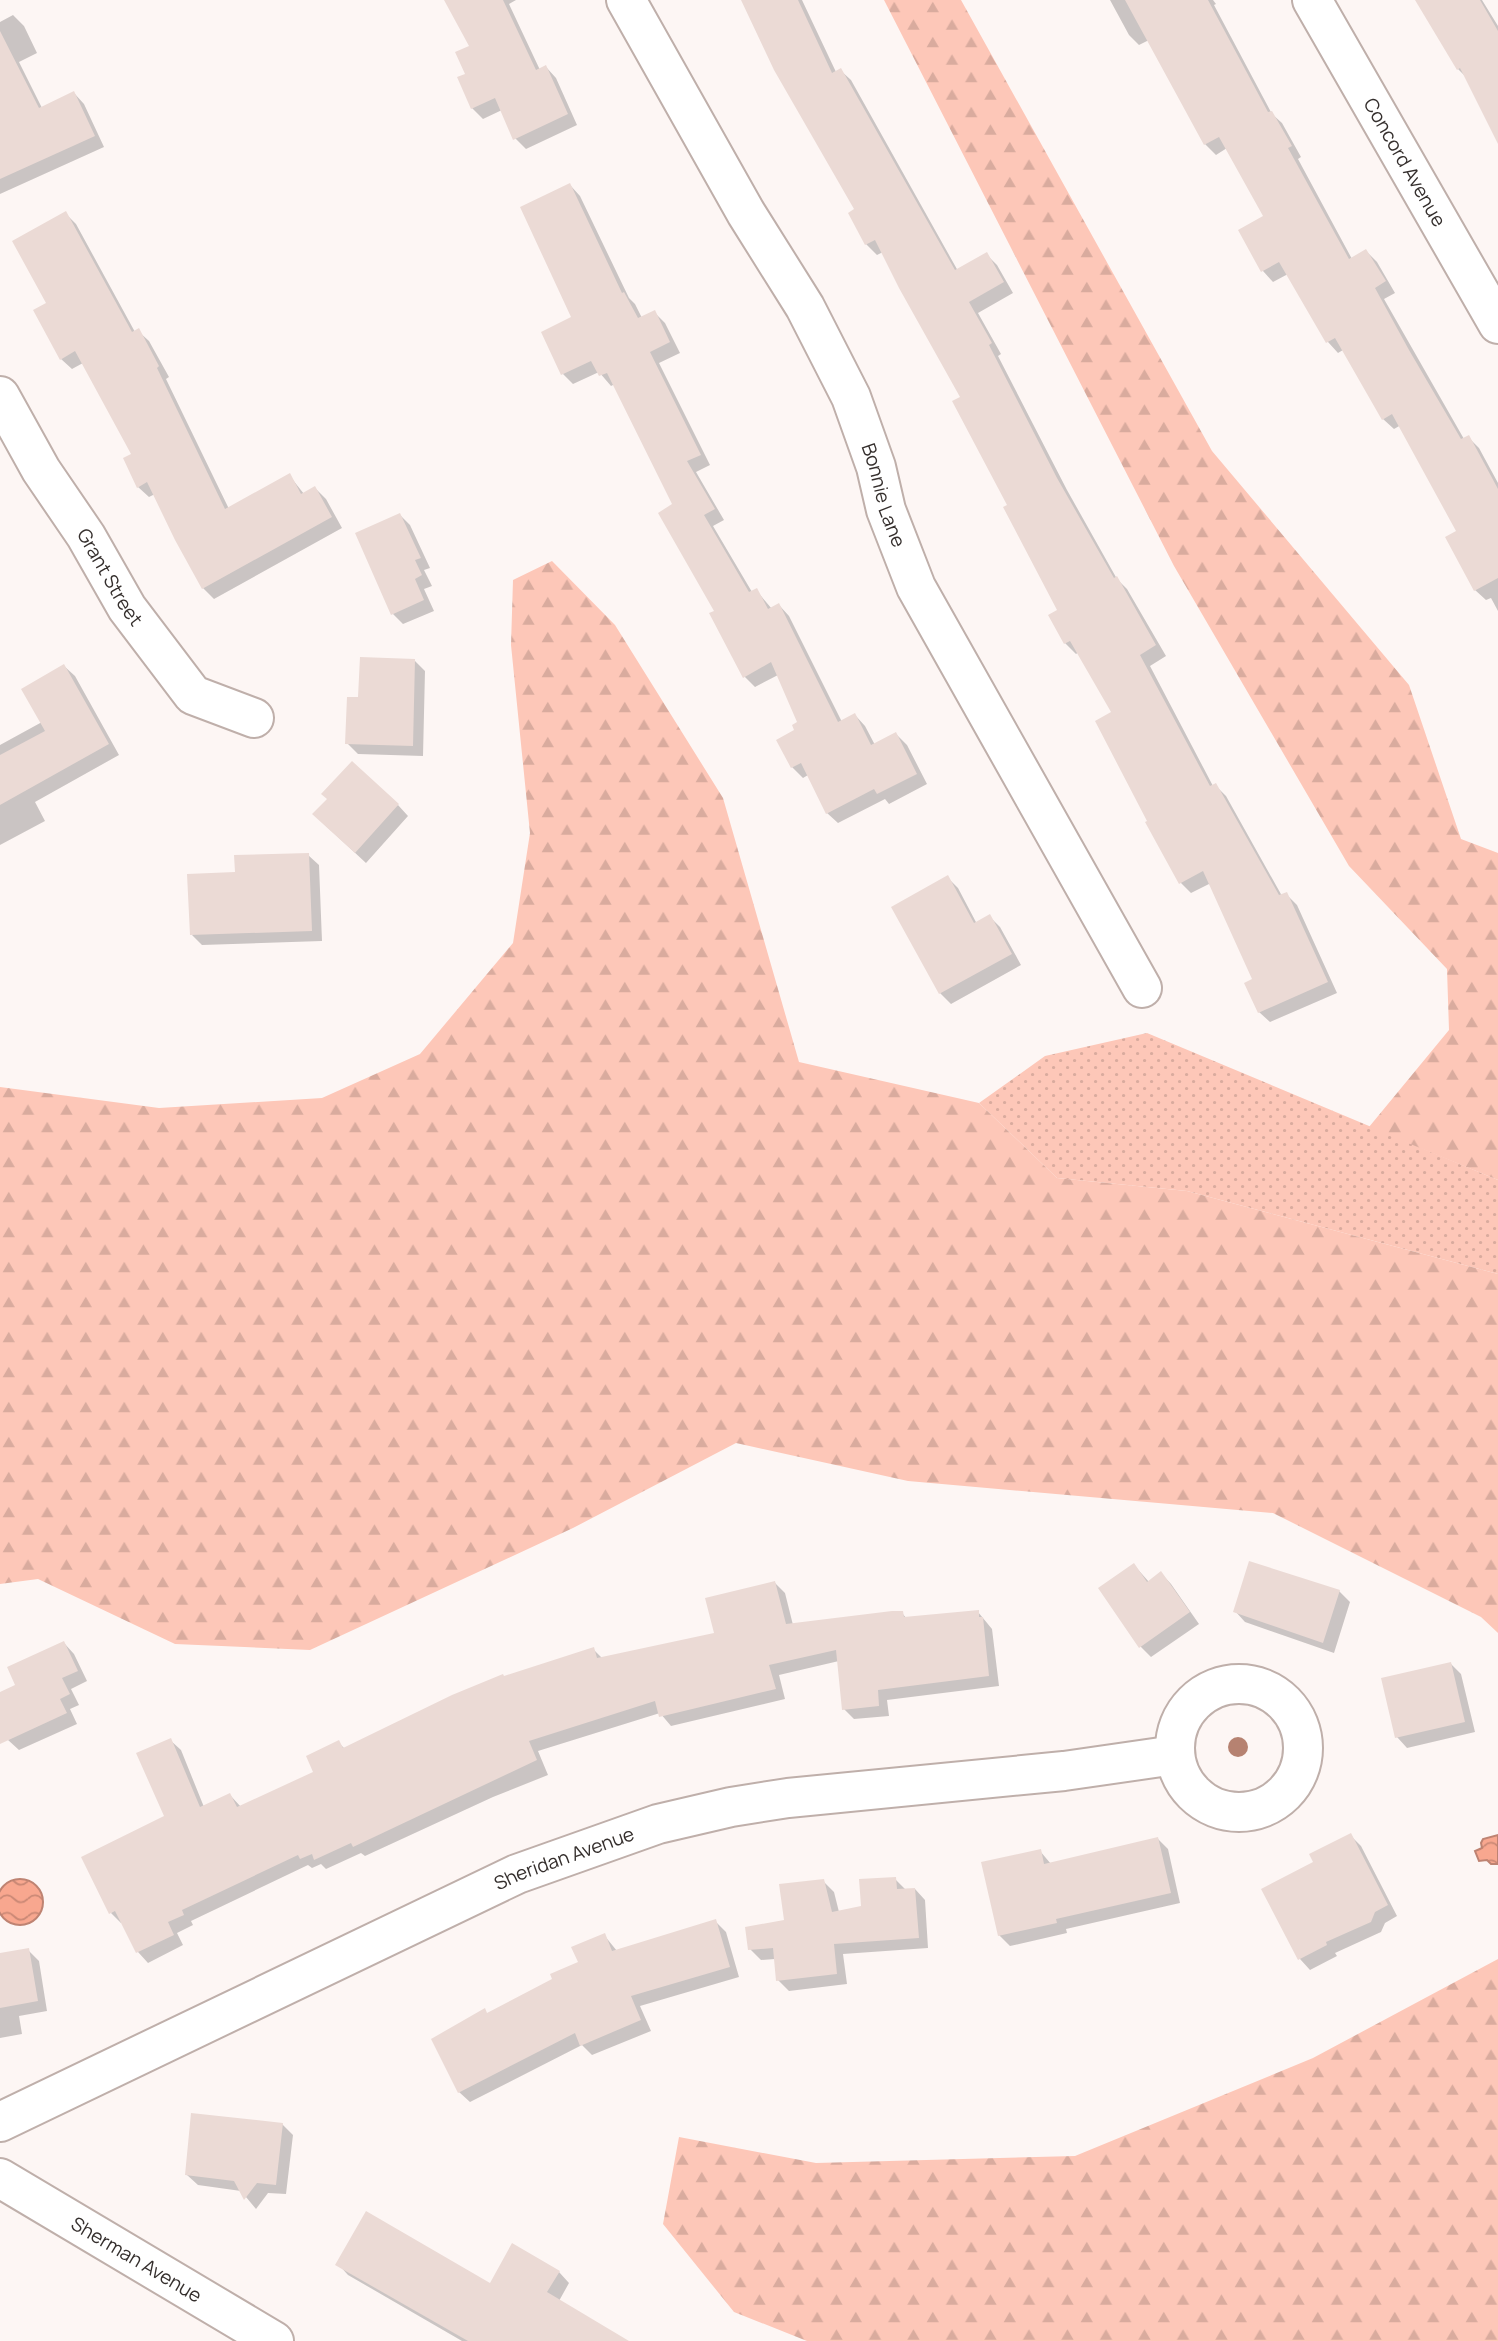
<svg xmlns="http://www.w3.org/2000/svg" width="1498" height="2341" font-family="Manrope,sans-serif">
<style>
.grass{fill:url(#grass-dots)}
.forest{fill:url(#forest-firs)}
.water{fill:url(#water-waves);stroke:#be8372;stroke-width:2}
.shadow{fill:#0003}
.building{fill:#ebdad5}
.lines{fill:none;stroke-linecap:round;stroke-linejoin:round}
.minor-casing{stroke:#bfafaa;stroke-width:42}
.minor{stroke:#fff;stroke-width:38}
.tree{fill:#b68271}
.labels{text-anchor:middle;stroke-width:5;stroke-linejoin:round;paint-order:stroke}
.street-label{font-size:19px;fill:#352f2d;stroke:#fff}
</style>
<defs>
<pattern id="grass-dots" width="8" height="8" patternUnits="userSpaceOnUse" patternTransform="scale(1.75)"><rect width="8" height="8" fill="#fdc7b8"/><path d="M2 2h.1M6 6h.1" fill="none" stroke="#d9ab9e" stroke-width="1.8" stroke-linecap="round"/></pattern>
<pattern id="forest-firs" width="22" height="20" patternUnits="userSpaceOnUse" patternTransform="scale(1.75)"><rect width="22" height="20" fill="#fdc7b8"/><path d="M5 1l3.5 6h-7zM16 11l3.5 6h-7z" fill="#d9ab9e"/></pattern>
<pattern id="water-waves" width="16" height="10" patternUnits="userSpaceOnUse" patternTransform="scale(1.75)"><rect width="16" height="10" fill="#f8a78f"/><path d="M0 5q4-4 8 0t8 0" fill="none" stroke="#ca8875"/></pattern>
</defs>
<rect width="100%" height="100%" fill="#fdf6f4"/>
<!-- grass -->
<path class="grass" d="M 1147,1033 L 1498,1180 L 1498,1274 L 1187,1191 L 1057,1178 L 979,1103 L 1045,1056 Z"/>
<!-- forest -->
<path class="forest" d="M 884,0 L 961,0 L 1212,451 L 1409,685 L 1461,839 L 1498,853 L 1498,1180 L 1369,1127 L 1449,1030 L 1447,969 L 1349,866 L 1174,566 Z
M 552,561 L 615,625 L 723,798 L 799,1062 L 979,1103 L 1057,1178 L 1187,1191 L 1498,1274 L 1498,1633 L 1481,1617 L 1273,1513 L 908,1481 L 736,1443 L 573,1528 L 310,1650 L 175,1644 L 38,1579 L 0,1584 L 0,1087 L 159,1108 L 322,1098 L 420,1054 L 513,943 L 530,833 L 511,645 L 513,580 Z
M 1498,1959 L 1498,2341 L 807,2341 L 734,2312 L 663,2224 L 679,2137 L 816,2163 L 1075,2156 L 1313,2058 Z"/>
<!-- water -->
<path class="water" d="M 1498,1835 L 1498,1864 L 1491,1864 L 1487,1860 L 1479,1861 L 1475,1851 L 1482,1848 L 1481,1843 L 1483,1839 Z
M-3 1902a23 23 0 1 1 46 0a23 23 0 1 1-46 0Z"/>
<!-- shadow -->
<path class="shadow" d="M 446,0 L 516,0 L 509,4 L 540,70 L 546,67 L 556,78 L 577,125 L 526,149 L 515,138 L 502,110 L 483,119 L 472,108 L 468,74 L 472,46 Z
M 743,0 L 802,0 L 836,72 L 840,70 L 851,80 L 958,271 L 987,255 L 997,265 L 1013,293 L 978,313 L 1001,354 L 998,356 L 1067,490 L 1117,579 L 1127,589 L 1166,656 L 1150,666 L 1213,786 L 1215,785 L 1226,796 L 1282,896 L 1286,894 L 1297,905 L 1337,993 L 1270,1022 L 1259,1012 L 1254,980 L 1211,883 L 1191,893 L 1181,883 L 1149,822 L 1113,713 L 1079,652 L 1076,654 L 1065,643 L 1059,611 L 962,398 L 883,252 L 877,255 L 866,244 L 856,210 Z
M 1110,0 L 1213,0 L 1216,4 L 1214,5 L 1272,114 L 1282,123 L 1301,157 L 1298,159 L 1352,259 L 1366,251 L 1377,262 L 1395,293 L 1384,299 L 1464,439 L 1468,437 L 1479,448 L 1498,483 L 1498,611 L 1491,598 L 1486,600 L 1475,590 L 1458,532 L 1401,425 L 1394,429 L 1383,419 L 1343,350 L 1338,353 L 1328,342 L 1288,274 L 1273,282 L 1263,271 L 1240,230 L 1265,217 L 1227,148 L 1216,155 L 1205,144 L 1149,40 L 1139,45 L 1129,35 Z
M 1417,0 L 1482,0 L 1498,26 L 1498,140 L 1468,79 L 1458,69 Z
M 13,15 L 24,26 L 37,53 L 19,62 L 42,108 L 74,93 L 84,104 L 104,147 L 0,194 L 0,22 Z
M 570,185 L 580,196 L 629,298 L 635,304 L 642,318 L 654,312 L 665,323 L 680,353 L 659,363 L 710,465 L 696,472 L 724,520 L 713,526 L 752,592 L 756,590 L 772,609 L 779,605 L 789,616 L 842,722 L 855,715 L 865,726 L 875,745 L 896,734 L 907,745 L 927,784 L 889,804 L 885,799 L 838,823 L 827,813 L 808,775 L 803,778 L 792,767 L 799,723 L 778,675 L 755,687 L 744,676 L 674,505 L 615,384 L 611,386 L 599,372 L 573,384 L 563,374 L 573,318 Z
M 65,213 L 76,224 L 135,332 L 138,331 L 149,341 L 169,377 L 166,379 L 229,509 L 289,475 L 304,494 L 315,488 L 326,499 L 342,528 L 214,599 L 203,588 L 155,494 L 149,497 L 138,487 L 133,455 L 83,363 L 72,369 L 61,359 L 48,303 Z
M 400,515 L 410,525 L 430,568 L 424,570 L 432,586 L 424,589 L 434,611 L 403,624 L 393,614 Z
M 415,661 L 425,671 L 423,756 L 358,754 L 347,743 L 360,699 Z
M 64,666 L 75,676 L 119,755 L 35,802 L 45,821 L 0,845 L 0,745 L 42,722 Z
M 398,805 L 408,816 L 366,863 L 325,825 Z
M 308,855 L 319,865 L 322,941 L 202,945 L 192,935 L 237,874 Z
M 948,878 L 958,888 L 977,924 L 990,917 L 1000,927 L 1021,965 L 951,1004 L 940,993 Z
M 1134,1565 L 1149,1582 L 1161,1573 L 1171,1584 L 1199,1624 L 1151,1657 L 1141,1647 L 1100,1589 Z
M 775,1583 L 785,1593 L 793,1625 L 902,1613 L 907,1619 L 978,1612 L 992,1629 L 999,1686 L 887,1700 L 889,1716 L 854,1719 L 844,1709 L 839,1661 L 779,1675 L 785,1699 L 671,1726 L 660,1713 L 538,1751 L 548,1775 L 493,1797 L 365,1856 L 361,1853 L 326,1869 L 321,1864 L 312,1868 L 308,1865 L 191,1921 L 193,1925 L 177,1933 L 183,1945 L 148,1963 L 138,1952 L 123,1923 L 121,1923 L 111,1913 L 166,1817 L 170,1740 L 181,1750 L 204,1807 L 230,1795 L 241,1807 L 315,1773 L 339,1743 L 345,1749 L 504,1678 L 593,1649 L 603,1659 L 716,1634 Z
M 1339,1591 L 1350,1602 L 1334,1653 L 1245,1622 L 1235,1611 Z
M 64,1643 L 74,1654 L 87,1681 L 71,1689 L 79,1705 L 70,1709 L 77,1724 L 19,1750 L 8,1740 L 0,1721 L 0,1694 L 17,1686 Z
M 1450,1663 L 1461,1674 L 1475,1732 L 1407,1748 L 1397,1737 Z
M 1350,1835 L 1361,1846 L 1397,1916 L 1385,1923 L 1381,1932 L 1335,1953 L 1337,1956 L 1310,1970 L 1300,1959 L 1263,1890 L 1316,1863 Z
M 1158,1839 L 1168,1849 L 1180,1903 L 1066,1929 L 1067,1933 L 1010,1946 L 999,1935 L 1040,1851 L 1051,1864 Z
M 895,1879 L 906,1890 L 915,1889 L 925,1900 L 928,1948 L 843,1954 L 847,1984 L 789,1991 L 778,1980 L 775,1959 L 761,1960 L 750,1949 L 786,1922 L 823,1881 L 834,1892 L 839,1912 L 863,1908 Z
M 715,1921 L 726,1932 L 739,1977 L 640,2006 L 651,2031 L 592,2055 L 582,2045 L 470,2102 L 459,2092 L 488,2014 L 554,1980 L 580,1963 L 604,1935 L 617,1951 Z
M 28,1950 L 39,1961 L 47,2011 L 19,2016 L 22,2034 L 0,2038 L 0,1955 Z
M 282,2124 L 293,2135 L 286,2194 L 268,2193 L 256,2209 L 241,2191 L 198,2185 L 187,2175 Z
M 338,2264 L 490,2286 L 559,2272 L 569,2283 L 559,2301 L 626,2341 L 462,2341 L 348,2275 Z"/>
<!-- building -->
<path class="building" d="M 444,0 L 503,0 L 536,70 L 546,65 L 568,114 L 513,140 L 495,98 L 471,109 L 457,77 L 465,74 L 455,52 L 469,46 Z
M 741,0 L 798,0 L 832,73 L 841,68 L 955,270 L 987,252 L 1004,282 L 969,302 L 992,343 L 989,345 L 1057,478 L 1114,578 L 1117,576 L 1156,645 L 1140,655 L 1210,786 L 1216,783 L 1279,895 L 1287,892 L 1328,982 L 1258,1013 L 1244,983 L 1252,979 L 1203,871 L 1179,884 L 1145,822 L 1147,821 L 1095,721 L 1111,712 L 1070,641 L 1064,644 L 1048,615 L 1057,610 L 1003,507 L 1007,505 L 952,401 L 960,397 L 899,288 L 875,240 L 865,245 L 848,213 L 854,209 L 774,70 Z
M 1125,0 L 1208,0 L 1268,112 L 1272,111 L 1292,146 L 1288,148 L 1349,259 L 1366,249 L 1386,281 L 1375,288 L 1409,350 L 1461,439 L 1469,435 L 1498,489 L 1498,578 L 1474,591 L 1445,537 L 1456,531 L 1392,414 L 1382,420 L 1335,338 L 1326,343 L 1279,262 L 1261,272 L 1238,230 L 1263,216 L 1219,137 L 1204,145 Z
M 1415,0 L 1480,0 L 1498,31 L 1498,144 L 1460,68 L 1457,70 Z
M 0,31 L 39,108 L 74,91 L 95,136 L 0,179 Z
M 570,183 L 622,293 L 624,292 L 638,318 L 655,310 L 670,342 L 650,352 L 701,455 L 687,461 L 715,509 L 704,515 L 749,592 L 757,588 L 768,609 L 779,603 L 838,722 L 855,713 L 871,745 L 896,732 L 917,774 L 877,794 L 874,789 L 826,814 L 801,763 L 791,768 L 776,740 L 794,730 L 792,725 L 797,722 L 771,662 L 743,678 L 709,613 L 714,611 L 658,513 L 672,504 L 607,373 L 599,376 L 591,361 L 561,375 L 541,332 L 571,317 L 520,207 Z
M 66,211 L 132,332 L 139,328 L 159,366 L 157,368 L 225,509 L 290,473 L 301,494 L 315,486 L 332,517 L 202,589 L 175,540 L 147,482 L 137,488 L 123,458 L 131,454 L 75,351 L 60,360 L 33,310 L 46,303 L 12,241 Z
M 400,513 L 421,558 L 415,560 L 422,575 L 415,579 L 424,600 L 391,615 L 355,533 Z
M 360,657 L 415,659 L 413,746 L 345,744 L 347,697 L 358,697 Z
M 64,664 L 109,744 L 0,805 L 0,755 L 45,731 L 21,689 Z
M 352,761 L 399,804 L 355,853 L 312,814 L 327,799 L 321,794 Z
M 309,853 L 312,931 L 190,935 L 187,874 L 235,872 L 234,855 Z
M 948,875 L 974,923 L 990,914 L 1012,954 L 939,994 L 891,907 Z
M 1249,1561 L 1340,1590 L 1323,1643 L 1233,1612 Z
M 1134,1563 L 1147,1582 L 1161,1571 L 1190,1612 L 1139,1648 L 1098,1588 Z
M 775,1581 L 786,1624 L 892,1611 L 903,1611 L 904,1617 L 979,1610 L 979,1617 L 983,1617 L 989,1676 L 878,1690 L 879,1706 L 842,1710 L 836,1650 L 769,1665 L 776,1689 L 659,1717 L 655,1701 L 529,1741 L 537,1760 L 353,1847 L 351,1843 L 314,1860 L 312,1854 L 300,1859 L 298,1855 L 182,1910 L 184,1915 L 168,1922 L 174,1935 L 136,1953 L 115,1911 L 109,1914 L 81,1857 L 164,1816 L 136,1753 L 171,1738 L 200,1807 L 230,1793 L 237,1807 L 313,1772 L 306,1756 L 339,1740 L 343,1748 L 452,1695 L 503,1674 L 504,1676 L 594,1647 L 597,1658 L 714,1633 L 705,1598 Z
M 64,1641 L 78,1671 L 62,1678 L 70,1694 L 60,1699 L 67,1713 L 0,1744 L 0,1692 L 15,1685 L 7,1667 Z
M 1451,1662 L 1465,1722 L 1395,1738 L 1381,1678 Z
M 1351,1833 L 1388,1905 L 1375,1912 L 1371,1922 L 1326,1942 L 1327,1945 L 1298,1960 L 1261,1889 L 1313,1862 L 1309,1854 Z
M 1158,1837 L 1171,1893 L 1056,1919 L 1057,1923 L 998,1936 L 981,1862 L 1041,1849 L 1044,1864 Z
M 896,1877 L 897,1889 L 915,1888 L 919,1938 L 834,1944 L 837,1974 L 776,1981 L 773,1948 L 748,1950 L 745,1927 L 784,1920 L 779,1884 L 824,1879 L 832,1912 L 861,1906 L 859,1879 Z
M 716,1919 L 730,1967 L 631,1996 L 641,2020 L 580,2046 L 575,2033 L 458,2093 L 431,2039 L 485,2008 L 487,2013 L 552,1979 L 550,1974 L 578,1962 L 571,1947 L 605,1933 L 612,1951 Z
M 29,1948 L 38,2001 L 0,2008 L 0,1953 Z
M 191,2113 L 283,2123 L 276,2185 L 257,2183 L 244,2200 L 234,2181 L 185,2175 Z
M 366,2211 L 490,2283 L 512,2243 L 560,2271 L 547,2292 L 629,2341 L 468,2341 L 335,2265 Z"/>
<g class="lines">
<!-- minor casing -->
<g class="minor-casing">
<g id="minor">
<path id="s1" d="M 626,0 L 746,213 L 805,307 L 851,397 L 876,467 L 886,510 L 916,587 L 1142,988"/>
<path id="s2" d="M 1312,0 L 1498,324"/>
<path id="s3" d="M 0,396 L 41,470 L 86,536 L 127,608 L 193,695 L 254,718"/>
<circle cx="1239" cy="1748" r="64"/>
<path id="s4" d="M 0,2122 L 517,1874 L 658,1824 L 731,1807 L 788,1798 L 1064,1771 L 1175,1755"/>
<path id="s5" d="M 0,2178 L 274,2341"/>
</g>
</g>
<!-- minor -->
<use href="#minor" class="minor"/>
</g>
<!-- trees -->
<circle class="tree" cx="1238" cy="1747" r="10"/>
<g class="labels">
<!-- street labels -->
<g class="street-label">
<text dy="7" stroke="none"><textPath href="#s2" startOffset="187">Concord Avenue</textPath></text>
<text dy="7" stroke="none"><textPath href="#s1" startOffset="560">Bonnie Lane</textPath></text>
<text dy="7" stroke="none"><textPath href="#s3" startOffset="212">Grant Street</textPath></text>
<text dy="7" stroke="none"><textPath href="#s4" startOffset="623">Sheridan Avenue</textPath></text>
<text dy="7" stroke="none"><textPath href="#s5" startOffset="159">Sherman Avenue</textPath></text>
</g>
</g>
</svg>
